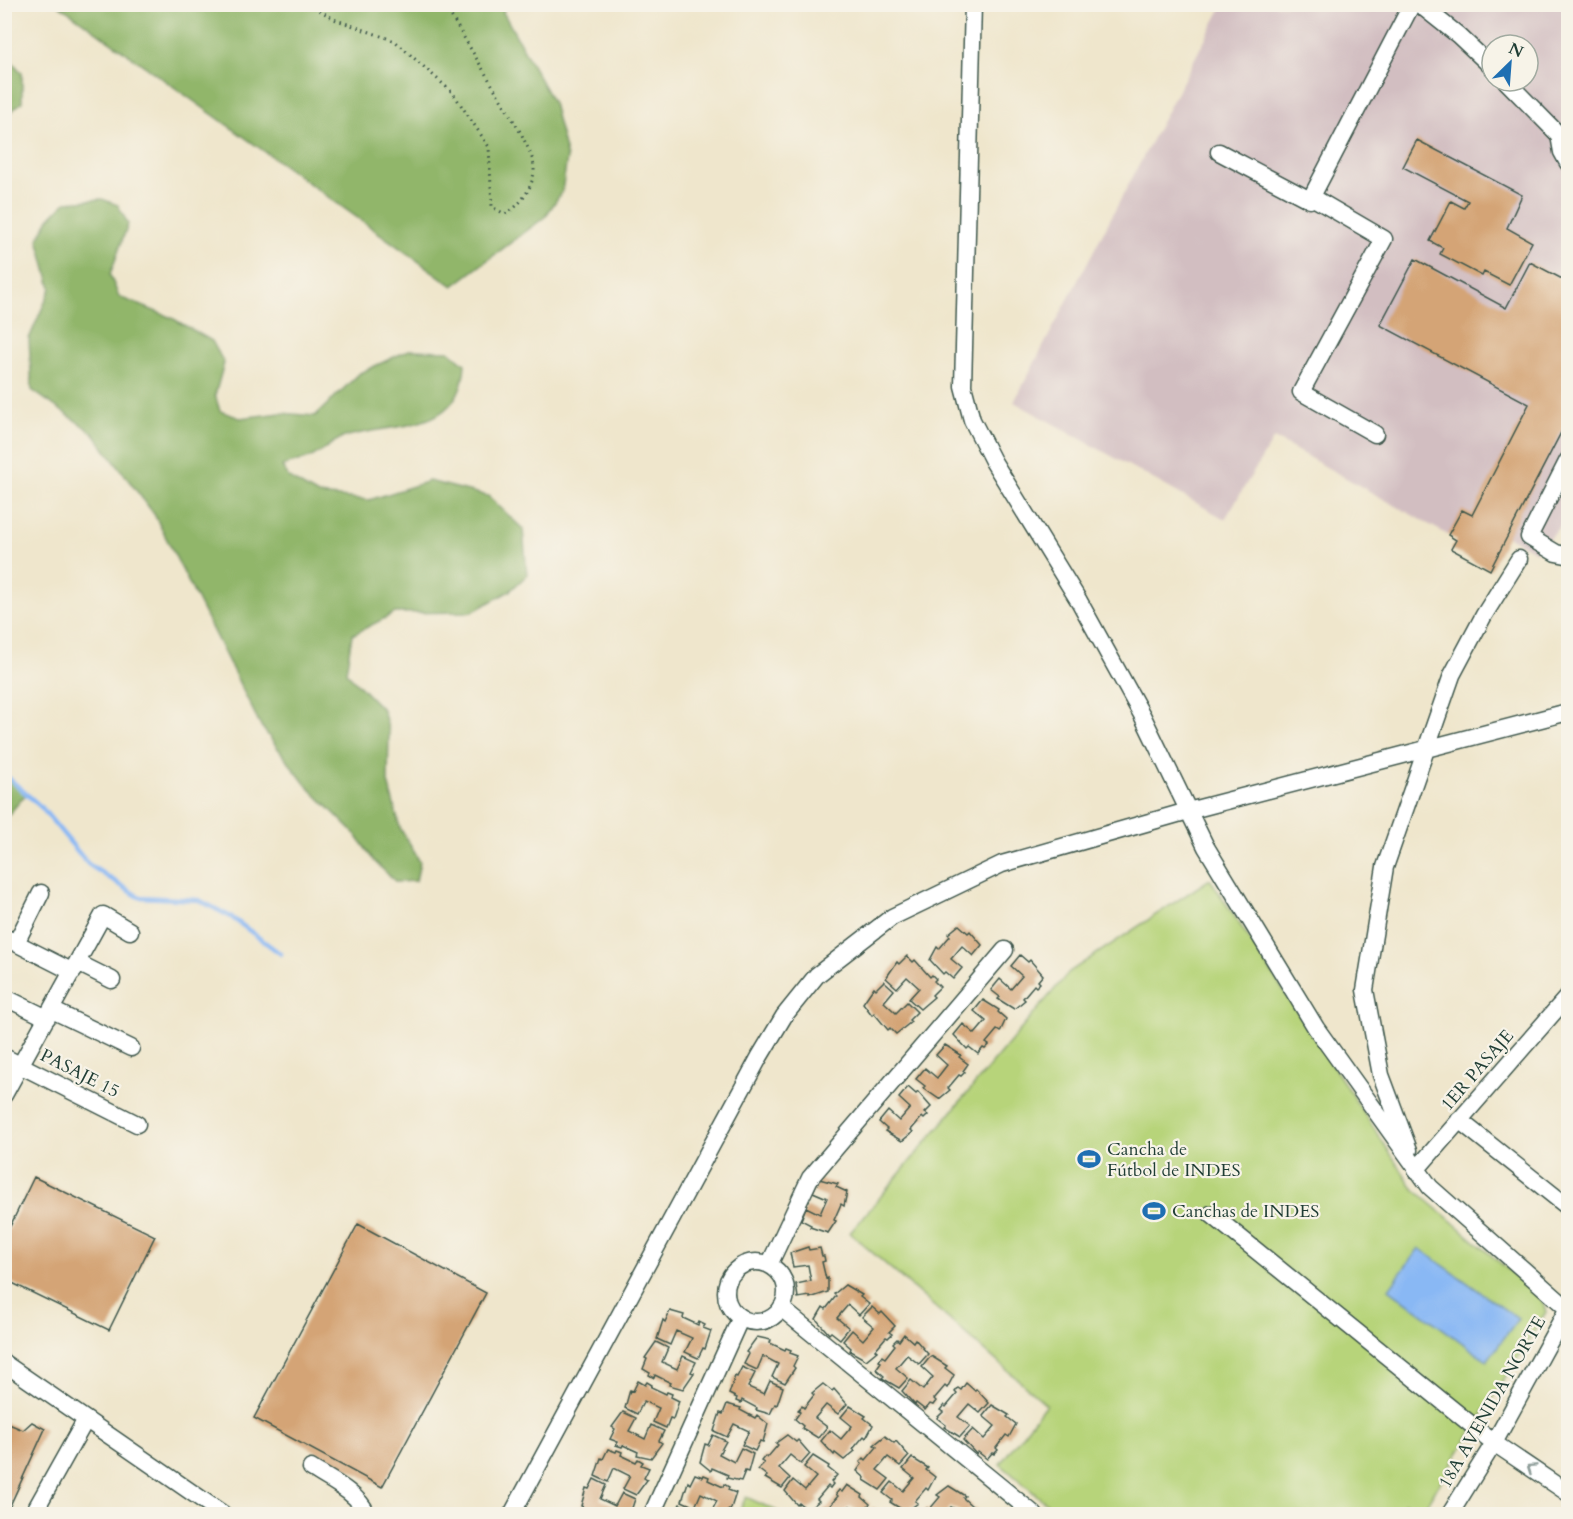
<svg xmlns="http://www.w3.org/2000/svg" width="1573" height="1519" font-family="Cardo,serif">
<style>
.industrial{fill:#d2bec1;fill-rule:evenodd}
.green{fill:#b7d47a;stroke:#6b8857;stroke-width:1.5}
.forest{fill:#91b66a;stroke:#587a4f;stroke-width:1.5}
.water{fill:#89b8f4;stroke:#547a94;stroke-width:1.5}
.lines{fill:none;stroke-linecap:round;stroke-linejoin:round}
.stream{stroke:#89b8f4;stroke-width:4.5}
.building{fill:#d4a476}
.minor-casing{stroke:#3e564b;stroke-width:19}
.path{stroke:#3e564b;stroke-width:3;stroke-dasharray:1.5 4.5;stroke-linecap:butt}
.minor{stroke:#fff;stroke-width:16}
.oneway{stroke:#8f9e9a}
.labels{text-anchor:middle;stroke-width:4.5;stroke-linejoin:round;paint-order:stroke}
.street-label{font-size:18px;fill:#1f3d34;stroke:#f7f3e8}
.poi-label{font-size:18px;fill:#1f3d34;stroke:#f7f3e8;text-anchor:start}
</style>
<rect width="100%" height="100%" fill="#f7f3e8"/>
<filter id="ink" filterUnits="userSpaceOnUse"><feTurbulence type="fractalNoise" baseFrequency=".0167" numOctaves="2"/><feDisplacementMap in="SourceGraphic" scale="12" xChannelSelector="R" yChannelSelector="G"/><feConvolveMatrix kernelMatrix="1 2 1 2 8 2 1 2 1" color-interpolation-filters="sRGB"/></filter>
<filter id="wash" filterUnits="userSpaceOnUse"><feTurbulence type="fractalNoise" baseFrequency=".008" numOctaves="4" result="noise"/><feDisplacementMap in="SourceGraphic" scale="24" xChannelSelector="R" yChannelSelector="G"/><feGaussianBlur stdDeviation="1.35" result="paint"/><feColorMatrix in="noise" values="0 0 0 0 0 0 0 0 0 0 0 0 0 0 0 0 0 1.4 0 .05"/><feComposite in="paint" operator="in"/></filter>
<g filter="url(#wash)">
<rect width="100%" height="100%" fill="#efe6cc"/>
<!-- industrial -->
<path class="industrial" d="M 1223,5 L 1568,5 L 1568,518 L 1536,552 L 1462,511 L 1448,535 L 1274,438 L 1225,519 L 1014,402 ZM 1492,45 L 1528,45 L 1528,81 L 1492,81 Z"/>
<!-- green -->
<path class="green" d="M 1210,879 L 1413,1188 L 1541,1298 L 1546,1312 L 1421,1513 L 1405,1503 L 1394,1514 L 1059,1514 L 1000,1464 L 1046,1404 L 850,1233 L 1069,972 Z
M 746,1497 L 783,1514 L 738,1514 Z"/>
<!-- forest -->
<path class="forest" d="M 59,5 L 506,5 L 503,12 L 553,103 L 567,158 L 562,192 L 545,217 L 453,286 Z
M 4,52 L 22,73 L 22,102 L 5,117 Z
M 102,199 L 118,205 L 128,224 L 110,275 L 119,297 L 172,318 L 212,341 L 224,363 L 215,395 L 220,411 L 240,418 L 281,413 L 315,416 L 360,373 L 409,350 L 449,351 L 465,364 C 461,435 394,422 345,437 C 333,440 324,451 313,456 C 304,461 292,462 282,466 L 289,478 L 318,495 L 369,500 L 429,481 L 488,496 L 523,529 L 527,575 L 510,591 L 472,612 L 395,613 L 352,635 L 346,672 L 383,710 L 389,732 L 388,782 L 400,828 L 420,862 L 416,881 L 396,882 L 374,861 L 356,835 L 306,785 L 261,726 L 154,514 L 93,433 L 32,390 L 29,339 L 51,288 L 38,239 L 49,219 L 66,202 Z
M 5,774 L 26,794 L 5,819 Z"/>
<!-- water -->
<path class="water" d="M 1419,1248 L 1518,1319 L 1487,1361 L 1389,1289 Z"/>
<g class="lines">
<!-- stream -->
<path class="stream" d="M 4,774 L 41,807 L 88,864 L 139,897 L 199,900 L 231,917 L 281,954"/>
</g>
<g id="blocks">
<!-- building -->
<path class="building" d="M 1417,140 L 1522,195 L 1507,228 L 1532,242 L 1509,285 L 1484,272 L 1482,276 L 1440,254 L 1443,248 L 1430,241 L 1451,201 L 1464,208 L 1468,201 L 1403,167 Z
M 1415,259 L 1506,308 L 1530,262 L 1568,282 L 1568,419 L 1490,570 L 1451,549 L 1456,540 L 1448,535 L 1462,510 L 1472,515 L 1529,404 L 1380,325 Z
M 959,925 L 968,933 L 970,931 L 982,945 L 973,956 L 962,946 L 951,959 L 962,968 L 953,979 L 945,972 L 943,974 L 930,960 L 937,947 L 939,949 L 950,936 L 948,934 Z
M 1020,955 L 1028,962 L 1030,960 L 1043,975 L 1038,981 L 1040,983 L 1036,987 L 1034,985 L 1023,998 L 1025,1000 L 1014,1009 L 998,999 L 1000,997 L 991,990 L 1000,979 L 1011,989 L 1022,976 L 1011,966 Z
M 907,956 L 913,962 L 915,960 L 930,977 L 932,975 L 936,979 L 934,981 L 940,987 L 932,995 L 934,997 L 920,1009 L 909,999 L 919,988 L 907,977 L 897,988 L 886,978 L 897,962 L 899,964 Z
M 884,981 L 894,990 L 884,1002 L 896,1013 L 907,1002 L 917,1012 L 909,1020 L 911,1022 L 896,1034 L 890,1028 L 888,1030 L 874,1013 L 872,1015 L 863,1003 L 874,987 L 876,989 Z
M 983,1000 L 999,1010 L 998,1012 L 1006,1019 L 1000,1032 L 997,1030 L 986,1043 L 989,1045 L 985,1049 L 983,1048 L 978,1054 L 969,1047 L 967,1049 L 954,1035 L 963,1024 L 975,1034 L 986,1021 L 974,1011 Z
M 945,1045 L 961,1055 L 959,1057 L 968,1064 L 963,1071 L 965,1072 L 961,1076 L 959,1075 L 948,1088 L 950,1090 L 939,1099 L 923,1088 L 925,1086 L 916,1079 L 925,1068 L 937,1078 L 947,1065 L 936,1055 Z
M 908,1087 L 916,1094 L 918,1092 L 931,1107 L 925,1113 L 928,1115 L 924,1119 L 922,1117 L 911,1130 L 913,1132 L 902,1141 L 885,1131 L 887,1129 L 879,1122 L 888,1111 L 899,1121 L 910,1108 L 899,1098 Z
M 34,1177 L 155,1236 L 109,1330 L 4,1279 L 4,1239 Z
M 819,1179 L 838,1184 L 836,1187 L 847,1192 L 844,1206 L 841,1204 L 834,1220 L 836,1221 L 828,1233 L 810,1227 L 811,1225 L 801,1220 L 806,1207 L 820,1214 L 827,1198 L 813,1192 Z
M 358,1224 L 486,1293 L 382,1487 L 254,1418 Z
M 808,1247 L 809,1250 L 820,1248 L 822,1256 L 824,1256 L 825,1261 L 822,1262 L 826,1279 L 828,1278 L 828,1292 L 810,1298 L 810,1296 L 798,1298 L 796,1284 L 811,1281 L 808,1265 L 793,1267 L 790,1253 Z
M 845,1285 L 862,1295 L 860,1297 L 869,1304 L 859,1315 L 848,1305 L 837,1318 L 849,1328 L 840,1339 L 831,1332 L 829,1334 L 816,1319 L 823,1307 L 826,1309 L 836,1296 L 834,1294 Z
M 872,1307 L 880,1314 L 882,1312 L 895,1326 L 889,1332 L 892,1334 L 888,1338 L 886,1337 L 875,1350 L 877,1351 L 866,1360 L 850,1351 L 851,1348 L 843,1341 L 852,1330 L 863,1340 L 874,1327 L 862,1317 Z
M 670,1311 L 684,1315 L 683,1318 L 698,1325 L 699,1322 L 705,1325 L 703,1328 L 711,1331 L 705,1349 L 703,1348 L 698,1358 L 685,1352 L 692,1338 L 676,1331 L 670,1345 L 657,1339 L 663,1320 L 665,1322 Z
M 904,1334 L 913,1342 L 915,1339 L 928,1354 L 919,1364 L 907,1355 L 896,1368 L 908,1378 L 899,1388 L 882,1378 L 884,1376 L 876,1369 L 881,1362 L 879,1361 L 882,1356 L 885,1358 L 895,1345 L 893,1343 L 897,1339 L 899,1341 Z
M 757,1337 L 771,1340 L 770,1343 L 785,1350 L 786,1348 L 791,1350 L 790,1353 L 798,1356 L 793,1366 L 795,1368 L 785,1383 L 772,1377 L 778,1364 L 763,1356 L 757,1370 L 744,1364 L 749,1354 L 746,1352 Z
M 656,1342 L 668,1348 L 662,1362 L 677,1369 L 683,1356 L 696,1362 L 691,1372 L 694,1373 L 683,1389 L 669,1385 L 671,1383 L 655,1375 L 654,1378 L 649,1375 L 650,1373 L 643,1369 L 647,1359 L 645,1358 Z
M 931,1356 L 947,1366 L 945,1368 L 954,1375 L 947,1388 L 945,1386 L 934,1399 L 936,1401 L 933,1405 L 930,1404 L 925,1410 L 916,1403 L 915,1405 L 902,1391 L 911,1380 L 923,1390 L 933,1377 L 922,1367 Z
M 742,1367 L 755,1373 L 748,1387 L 764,1394 L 770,1381 L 783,1387 L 777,1405 L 775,1404 L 770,1414 L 756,1410 L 757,1408 L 742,1400 L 741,1403 L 736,1401 L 737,1398 L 729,1394 L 735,1376 L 737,1377 Z
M 638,1381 L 645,1385 L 647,1382 L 652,1385 L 651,1387 L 666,1394 L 667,1392 L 672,1394 L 671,1397 L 679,1401 L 673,1419 L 670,1418 L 666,1428 L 653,1422 L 659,1408 L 644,1401 L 637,1414 L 625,1408 L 630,1390 L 633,1391 Z
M 966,1383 L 975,1391 L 976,1389 L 989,1403 L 980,1413 L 969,1404 L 958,1417 L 970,1426 L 960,1437 L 944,1427 L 946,1425 L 937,1418 L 943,1412 L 940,1410 L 944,1405 L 946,1407 L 957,1394 L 955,1392 L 958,1388 L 961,1390 Z
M 823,1384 L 832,1391 L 834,1389 L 847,1404 L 838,1414 L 826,1405 L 815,1418 L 827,1427 L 818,1438 L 802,1428 L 803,1426 L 795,1419 L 800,1412 L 798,1410 L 802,1406 L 804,1408 L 814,1395 L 812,1393 Z
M 727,1404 L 741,1408 L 740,1410 L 755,1418 L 757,1415 L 768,1424 L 763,1442 L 760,1441 L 755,1451 L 742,1445 L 749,1431 L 734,1424 L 727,1437 L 714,1431 L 720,1413 L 723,1414 Z
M 992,1405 L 1009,1415 L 1007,1417 L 1016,1424 L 1009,1437 L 1006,1435 L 996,1448 L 998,1450 L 994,1454 L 992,1453 L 987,1459 L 978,1452 L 976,1454 L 963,1440 L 973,1429 L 984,1439 L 995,1426 L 983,1416 Z
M 850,1406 L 866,1416 L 864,1418 L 873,1425 L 866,1438 L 864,1436 L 853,1449 L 855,1451 L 844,1460 L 835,1453 L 834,1455 L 821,1441 L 830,1430 L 841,1439 L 852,1426 L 841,1417 Z
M 623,1412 L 636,1418 L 629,1431 L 645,1439 L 651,1425 L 664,1431 L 659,1441 L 662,1443 L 651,1458 L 637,1455 L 638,1452 L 623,1445 L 622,1447 L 616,1445 L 618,1442 L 610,1439 L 615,1429 L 612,1427 Z
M 4,1422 L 23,1430 L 32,1422 L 45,1429 L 8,1510 L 4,1509 Z
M 713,1435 L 726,1441 L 719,1454 L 734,1462 L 741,1448 L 753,1454 L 748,1472 L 745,1471 L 741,1481 L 727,1478 L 728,1475 L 712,1468 L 711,1471 L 700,1462 L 705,1444 L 708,1445 Z
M 787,1435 L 796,1442 L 798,1440 L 810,1454 L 801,1464 L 790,1455 L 779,1468 L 790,1478 L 782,1488 L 765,1478 L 767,1476 L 758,1469 L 764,1463 L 761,1461 L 765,1456 L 767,1458 L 778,1445 L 776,1443 Z
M 885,1436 L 894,1443 L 896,1441 L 909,1456 L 900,1466 L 888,1457 L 877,1470 L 889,1479 L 880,1490 L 864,1480 L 865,1478 L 857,1471 L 862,1464 L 860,1462 L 864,1458 L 866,1460 L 877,1447 L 874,1445 Z
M 608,1449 L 616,1452 L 617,1450 L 622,1452 L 621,1455 L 636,1462 L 638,1459 L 643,1462 L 641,1465 L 649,1468 L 644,1478 L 647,1480 L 636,1495 L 623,1489 L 630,1476 L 614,1468 L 608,1482 L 595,1476 L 601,1458 L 603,1459 Z
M 813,1456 L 829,1466 L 828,1468 L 837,1475 L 831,1482 L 833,1484 L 830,1488 L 828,1486 L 817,1499 L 819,1501 L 808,1510 L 799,1503 L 797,1505 L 785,1491 L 793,1480 L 805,1490 L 816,1477 L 804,1467 Z
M 912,1458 L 928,1468 L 926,1470 L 935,1477 L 928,1490 L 926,1488 L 915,1501 L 918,1503 L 906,1512 L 890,1502 L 892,1500 L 883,1493 L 892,1482 L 903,1491 L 914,1478 L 903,1469 Z
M 695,1474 L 703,1477 L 704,1475 L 709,1477 L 708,1480 L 723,1487 L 724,1484 L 729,1487 L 728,1490 L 736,1493 L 730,1511 L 728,1510 L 726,1514 L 710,1514 L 717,1501 L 701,1493 L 695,1507 L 682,1501 L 688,1482 L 690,1484 Z
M 594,1479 L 606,1485 L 600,1499 L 615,1506 L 622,1493 L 635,1499 L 630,1514 L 587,1513 L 588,1510 L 581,1506 L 586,1488 L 589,1489 Z
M 847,1485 L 863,1495 L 862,1497 L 870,1504 L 862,1514 L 850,1506 L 842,1514 L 823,1514 L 825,1507 L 827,1509 L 838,1496 L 836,1494 L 839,1490 L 842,1492 Z
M 949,1486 L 965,1496 L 963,1498 L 972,1506 L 965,1514 L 951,1507 L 945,1514 L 923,1513 L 927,1508 L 929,1510 L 940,1497 L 937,1495 Z
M 680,1504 L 693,1510 L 691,1514 L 675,1514 Z
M 873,1507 L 883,1514 L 867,1514 Z
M 975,1508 L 982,1514 L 970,1514 Z"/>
</g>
</g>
<g filter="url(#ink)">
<use href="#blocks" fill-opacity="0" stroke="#3e564b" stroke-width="1.5"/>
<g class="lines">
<!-- minor casing -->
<g class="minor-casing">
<path id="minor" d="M 973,4 L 963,386 L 972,420 L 993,461 L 1079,601 L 1142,715 L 1206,847 L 1316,1028 L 1430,1187 L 1568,1309
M 1419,4 L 1458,35 L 1492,67
M 1506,81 L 1559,135 L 1562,152 L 1568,163
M 1219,152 L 1310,200 L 1412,4
M 1312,197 L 1384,239 L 1301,392 L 1375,434
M 1566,555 L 1556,553 L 1529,537 L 1568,460
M 4,937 L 73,972
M 16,943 L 41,893
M 78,963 L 112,980
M 4,997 L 47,1018
M 52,1010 L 131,1048
M 4,1057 L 137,1124
M 4,1095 L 103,915 L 130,931
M 1459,1120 L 1568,1207
M 1409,1150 L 1381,1075 L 1365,990 L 1385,867 L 1452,675 L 1484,615 L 1519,559
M 1416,1170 L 1568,996
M 1211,1214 L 1494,1443 L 1568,1493
M726 1292a30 30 0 1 1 60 0a30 30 0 1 1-60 0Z
M 769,1265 L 810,1178 L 1005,950
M 781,1308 L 1034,1514
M 4,1363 L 223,1514
M 311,1468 C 330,1480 358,1493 367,1514
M 33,1514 L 85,1421
M 512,1514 L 760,1056 L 784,1016 L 817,975 L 892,917 L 1002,864 L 1188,811 L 1568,712
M 652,1514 L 741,1317
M 1450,1514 L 1494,1443 L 1568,1308"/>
</g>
<!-- path -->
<path class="path" d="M 309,4 L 334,19 L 395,41 L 453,93 L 489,147 L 492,207 L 505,214 C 520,207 535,185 534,167 C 533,156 526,145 522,135 L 444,4"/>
<!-- minor -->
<use href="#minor" class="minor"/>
</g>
<!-- one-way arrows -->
<defs><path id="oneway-chevron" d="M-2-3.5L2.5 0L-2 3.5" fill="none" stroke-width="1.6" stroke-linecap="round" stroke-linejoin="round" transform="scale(1.5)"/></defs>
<use class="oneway" href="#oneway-chevron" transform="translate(1531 1468) rotate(-146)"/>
</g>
<!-- icons -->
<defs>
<g id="stadium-bare" transform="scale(1.8)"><path d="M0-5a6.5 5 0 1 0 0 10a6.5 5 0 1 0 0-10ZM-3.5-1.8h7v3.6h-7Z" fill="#1f6fb2" stroke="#f7f3e8" stroke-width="2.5" paint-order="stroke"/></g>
</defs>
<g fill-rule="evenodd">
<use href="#stadium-bare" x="1089" y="1159"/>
<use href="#stadium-bare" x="1154" y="1211"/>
</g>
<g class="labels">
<!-- street labels -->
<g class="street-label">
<text transform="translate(1477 1070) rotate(-49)" y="6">1ER PASAJE</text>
<text transform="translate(80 1073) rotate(27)" y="6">PASAJE 15</text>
<text transform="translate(1492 1402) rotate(-60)" y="6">18A AVENIDA NORTE</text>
</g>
<!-- poi labels -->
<g class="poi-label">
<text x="1107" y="1155">Cancha de<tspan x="1107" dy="21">Fútbol de INDES</tspan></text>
<text x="1172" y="1217">Canchas de INDES</text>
</g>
</g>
<!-- margin -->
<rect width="1573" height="1519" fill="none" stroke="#f7f3e8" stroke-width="24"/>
<!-- north arrow -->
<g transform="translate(1510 63) rotate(25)"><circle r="28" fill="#f7f3e8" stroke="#a1aaa0" stroke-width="1.5"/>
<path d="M0-4.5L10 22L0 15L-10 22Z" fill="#1f6fb2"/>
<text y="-9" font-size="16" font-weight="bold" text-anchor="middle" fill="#1f3d34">N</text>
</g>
</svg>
